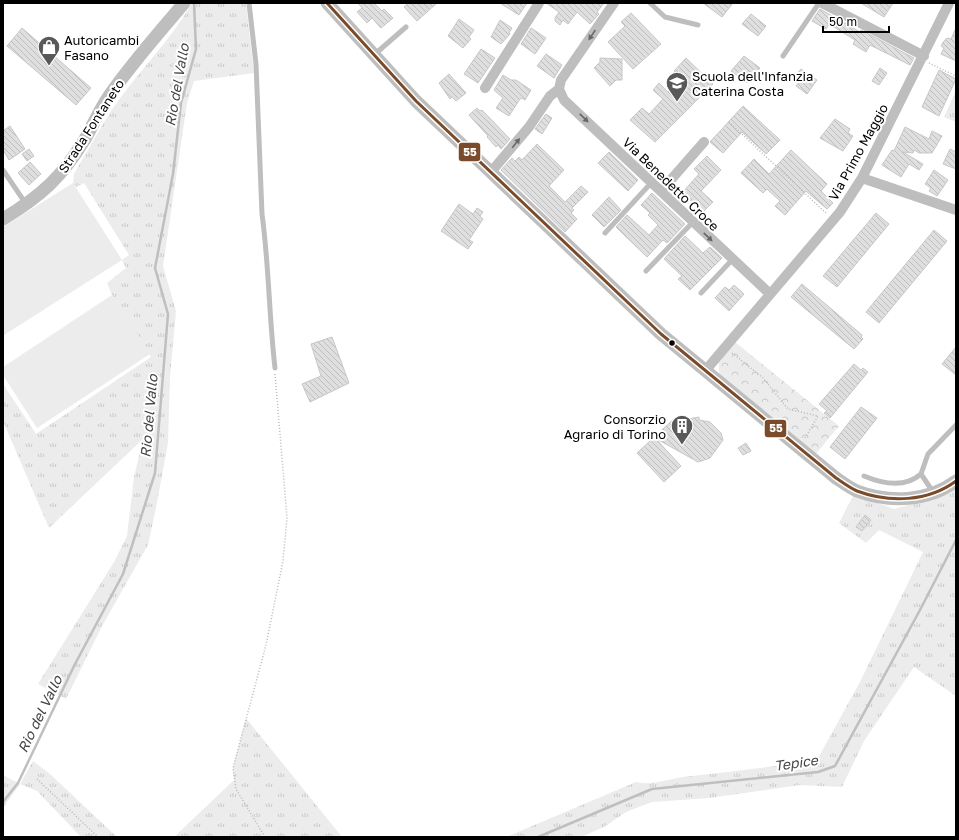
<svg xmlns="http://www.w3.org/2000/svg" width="959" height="840" font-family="'Golos Text',sans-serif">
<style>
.grass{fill:url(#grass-tufts)}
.park{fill:url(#park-crowns)}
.pitch{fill:#ececec}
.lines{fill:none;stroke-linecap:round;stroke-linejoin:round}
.stream{stroke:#bfbfbf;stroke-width:2.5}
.building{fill:url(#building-back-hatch);stroke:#c7c7c7}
.path{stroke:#b9b9b9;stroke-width:1.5;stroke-dasharray:1 2;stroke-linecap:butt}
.service{stroke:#bebebe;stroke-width:5}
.minor{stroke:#bebebe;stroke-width:10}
.tertiary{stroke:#bebebe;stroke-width:13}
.bus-1-casing{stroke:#fff;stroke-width:6}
.bus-1{stroke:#7a4b2a;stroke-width:3}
.oneway{fill:#686868}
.bus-dot{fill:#000;stroke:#fff;stroke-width:1.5}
.labels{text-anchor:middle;stroke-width:4;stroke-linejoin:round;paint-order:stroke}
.poi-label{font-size:13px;fill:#000;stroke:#fff;text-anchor:start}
.street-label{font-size:13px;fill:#000;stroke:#fff}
.water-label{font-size:14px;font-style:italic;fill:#444;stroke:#fff}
.line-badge{stroke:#fff;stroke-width:1.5}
.badge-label{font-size:11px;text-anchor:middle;font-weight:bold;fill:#fff}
</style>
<defs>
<pattern id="grass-tufts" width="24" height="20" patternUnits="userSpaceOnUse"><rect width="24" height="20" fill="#ececec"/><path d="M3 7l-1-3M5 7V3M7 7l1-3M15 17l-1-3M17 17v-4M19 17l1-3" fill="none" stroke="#c9c9c9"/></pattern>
<pattern id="park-crowns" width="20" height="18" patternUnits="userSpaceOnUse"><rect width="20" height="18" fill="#ececec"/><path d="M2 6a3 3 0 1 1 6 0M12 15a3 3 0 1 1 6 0" fill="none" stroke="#c9c9c9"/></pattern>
<pattern id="building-back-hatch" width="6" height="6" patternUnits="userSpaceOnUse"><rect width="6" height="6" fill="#dfdfdf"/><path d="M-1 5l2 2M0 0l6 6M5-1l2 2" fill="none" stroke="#bebebe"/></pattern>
</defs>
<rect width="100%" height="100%" fill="#fff"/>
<!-- grass -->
<path class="grass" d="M 192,3 L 246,3 L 254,73 L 194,81 L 187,103 L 163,266 L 176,311 L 170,377 L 168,443 L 156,508 L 148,545 L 102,626 L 66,699 L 38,684 L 114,562 L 127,536 L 134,477 L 143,439 L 49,528 L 3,421 L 3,384 L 36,434 L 151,357 L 112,295 L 107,283 L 126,268 L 122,260 L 129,255 L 84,183 L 76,187 L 73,183 L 74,174 C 87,152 99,129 113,108 C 138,72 170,41 192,3 Z
M 955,93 L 956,94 L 956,122 L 944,117 Z
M 956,488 L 956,696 L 914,667 L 864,741 L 842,787 L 800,785 L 709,798 L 652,802 L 626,812 L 604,827 L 581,837 L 506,837 L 636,782 C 652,786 667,779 683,777 C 728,772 772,767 817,760 L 860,682 L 923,552 L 879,530 L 866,543 L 839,523 L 854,494 L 894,509 L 943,495 Z
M 246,718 L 342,837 L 174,837 L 234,780 L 233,768 Z
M 33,761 L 50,774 L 117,837 L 81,837 L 37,791 L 20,784 L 3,808 L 3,775 L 20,784 Z"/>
<!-- park -->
<path class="park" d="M 735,342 L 839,426 L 815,455 L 719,375 L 719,362 Z"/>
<!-- pitch -->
<path class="pitch" d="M 73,183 L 122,260 L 4,335 L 3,227 Z
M 112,295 L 150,354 L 37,428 L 3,375 L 3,367 Z"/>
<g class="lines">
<!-- stream -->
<path class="stream" d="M 3,802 L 18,783 L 75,664 L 123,574 L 155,473 L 168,314 L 155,268 L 173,174 L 181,103 L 196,49 L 194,3
M 538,837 L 652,789 L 818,772 L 835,766 L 920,610 L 956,540"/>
</g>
<!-- building -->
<path class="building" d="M 358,3 L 374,3 L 382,11 L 384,9 L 393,18 L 381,28 L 372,18 L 367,23 L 357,12 L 362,8 Z
M 408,3 L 437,3 L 417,21 L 404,7 Z
M 500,3 L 527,3 L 519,15 Z
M 546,3 L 604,3 L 597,12 L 599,14 L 597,16 L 590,24 L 577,12 L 568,24 L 563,20 L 560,25 L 555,21 L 555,18 L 559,12 Z
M 703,3 L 733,3 L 722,17 Z
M 861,3 L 893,3 L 884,17 Z
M 820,9 L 860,32 L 861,30 L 914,58 L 910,65 L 870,45 L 866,52 L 853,44 L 855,40 L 829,24 L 826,29 L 812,21 Z
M 631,13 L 661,44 L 633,69 L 608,42 L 625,26 L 621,22 Z
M 751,14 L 766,26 L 758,36 L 742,24 Z
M 459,19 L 474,30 L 469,37 L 471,39 L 463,48 L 448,36 Z
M 500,20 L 512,28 L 509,33 L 510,34 L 501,44 L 491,37 Z
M 22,28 L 91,88 L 76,105 L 7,46 Z
M 531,28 L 546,38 L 535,54 L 521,44 Z
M 956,28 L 956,61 L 941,54 L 944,48 L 941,46 L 944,41 L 947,38 L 951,39 Z
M 481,49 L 495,58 L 478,83 L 464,74 Z
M 546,54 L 562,65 L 554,78 L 537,66 Z
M 744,56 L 760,68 L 747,83 L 731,71 Z
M 600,58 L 622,59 L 622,80 L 616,80 L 610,86 L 594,68 L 600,62 Z
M 686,58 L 713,84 L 655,142 L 630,120 L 642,108 L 649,114 L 663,99 L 653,90 L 659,83 L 668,92 L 682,78 L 674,71 Z
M 880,68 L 887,73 L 879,85 L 872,81 Z
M 801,69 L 817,80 L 807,94 L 796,86 L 800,81 L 794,77 Z
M 939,70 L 956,79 L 939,116 L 922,107 Z
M 449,74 L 466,93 L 456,101 L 452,97 L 450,99 L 439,83 Z
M 503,75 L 511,80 L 516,80 L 531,90 L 525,100 L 522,98 L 520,99 L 509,116 L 496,108 L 503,98 L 494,90 Z
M 743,106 L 780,140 L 766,154 L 742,132 L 723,153 L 710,142 Z
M 477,108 L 480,111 L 482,110 L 510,139 L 501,149 L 498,145 L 496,147 L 487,137 L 488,136 L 469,115 Z
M 546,114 L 552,118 L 542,134 L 535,129 Z
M 835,119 L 850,129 L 848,133 L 853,136 L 843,151 L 820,138 Z
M 10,126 L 25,149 L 9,160 L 3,150 L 3,131 Z
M 905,127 L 929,139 L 932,131 L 942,136 L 932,153 L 919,153 L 914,150 L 913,153 L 903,152 L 923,164 L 919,170 L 909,164 L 901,177 L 882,165 L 892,150 L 894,151 Z
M 537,144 L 564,170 L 549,186 L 565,202 L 581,186 L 588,192 L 572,208 L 574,210 L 571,213 L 577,219 L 565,232 L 501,170 L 512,158 L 515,161 L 519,157 L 522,160 Z
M 29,149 L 34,156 L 27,161 L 22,154 Z
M 950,149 L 956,152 L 956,169 L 943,164 Z
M 791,150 L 827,184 L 821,191 L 833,203 L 827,209 L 806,191 L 785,215 L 775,206 L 780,201 L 767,189 L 763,193 L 741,173 L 754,159 L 769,174 Z
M 609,152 L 638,180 L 628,191 L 598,163 Z
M 707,156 L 721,170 L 701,191 L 713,202 L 703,212 L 682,193 L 699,174 L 694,169 Z
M 30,162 L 41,174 L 29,185 L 18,173 Z
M 934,170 L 948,180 L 937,196 L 929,191 L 931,188 L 925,184 Z
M 652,193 L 685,224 L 667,243 L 663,240 L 647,257 L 616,227 L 627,215 L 649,235 L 658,225 L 648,215 L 650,213 L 641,205 Z
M 609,197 L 621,210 L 604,227 L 592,215 Z
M 459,204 L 473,214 L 477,208 L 483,212 L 480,216 L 483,219 L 469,240 L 473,242 L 468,249 L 441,231 Z
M 876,213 L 889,224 L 837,287 L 823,276 Z
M 934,230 L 947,241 L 879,323 L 866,312 Z
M 685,236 L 703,253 L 710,247 L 722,258 L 690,290 L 678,279 L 682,276 L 664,259 Z
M 802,284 L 862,335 L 861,337 L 863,339 L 854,349 L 791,297 Z
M 734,285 L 744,294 L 729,311 L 715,298 L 725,287 L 729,290 Z
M 332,337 L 349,383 L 310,402 L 302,384 L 321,376 L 311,344 Z
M 956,347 L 956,375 L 942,364 Z
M 854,364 L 861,370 L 863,368 L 868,372 L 830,418 L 824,413 L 827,411 L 819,404 Z
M 861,407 L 877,418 L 845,459 L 830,447 Z
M 676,417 L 683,423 L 688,419 L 699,417 L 699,420 L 710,422 L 721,433 L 723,440 L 710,458 L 698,462 L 655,438 L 681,466 L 664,482 L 637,453 Z
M 746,443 L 751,451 L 743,455 L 738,448 Z
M 865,515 L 871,520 L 862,531 L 856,527 Z"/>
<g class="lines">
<!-- path -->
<path class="path" d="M 929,63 L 956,76
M 729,122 L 827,214
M 732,353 L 763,378 L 788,409 L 818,416 L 805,438
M 956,669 L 956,683
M 37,779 L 98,837
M 265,837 L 236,789 L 233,768 L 266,645 L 283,561 L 287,518 L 275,374"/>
<!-- service -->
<path class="service" d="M 249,3 L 256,64 L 262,214 C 269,265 269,317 275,368
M 650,3 L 665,17 L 698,25
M 375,54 L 406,27
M 783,56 L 819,3
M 3,170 L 26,204
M 605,233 L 652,182
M 646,271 L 694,221
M 701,293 L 732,260
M 921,474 L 928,454 L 956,425
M 864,476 C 883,484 905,488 921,474 L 933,492"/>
<!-- minor -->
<path class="minor" d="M 822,3 L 924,56
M 485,88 L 539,3
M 559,89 L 564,100 L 770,294
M 491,172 L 529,127 L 550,96 L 559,89 L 561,80 L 614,3
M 862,178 L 956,210
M 661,191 L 704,142
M 705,371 L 840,212 L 862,178 L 949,3"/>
<!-- tertiary -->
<path class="tertiary" d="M 327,3 L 416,101 L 661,334 L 836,478 C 842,482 850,488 857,491 C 889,503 928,502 956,481
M 3,219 C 41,196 62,177 85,139 C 93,125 100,109 109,96 C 132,63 158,34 184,3"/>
<!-- bus-1 casing -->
<g class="bus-1-casing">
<path id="bus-1" d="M 327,3 L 416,101 L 661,334 L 836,478 C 842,482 850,488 857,491 C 889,503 928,502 956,481"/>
</g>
<!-- bus-1 -->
<use href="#bus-1" class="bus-1"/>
</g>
<!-- one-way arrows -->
<defs><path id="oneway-solid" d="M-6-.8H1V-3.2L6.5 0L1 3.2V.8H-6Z"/></defs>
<g class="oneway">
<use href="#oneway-solid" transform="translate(592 35) rotate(124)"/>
<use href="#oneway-solid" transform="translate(584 118) rotate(44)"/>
<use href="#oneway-solid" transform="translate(516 143) rotate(-51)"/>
<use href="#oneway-solid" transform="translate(708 237) rotate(44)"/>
</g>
<!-- icons -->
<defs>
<g id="shop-pin" transform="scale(1.15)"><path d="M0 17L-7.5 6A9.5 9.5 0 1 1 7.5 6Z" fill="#595959" stroke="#fff"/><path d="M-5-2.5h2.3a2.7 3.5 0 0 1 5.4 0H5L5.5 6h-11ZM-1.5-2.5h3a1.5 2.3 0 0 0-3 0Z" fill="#fff"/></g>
<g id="school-pin" transform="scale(1.15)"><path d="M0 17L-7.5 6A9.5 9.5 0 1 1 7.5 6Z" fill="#595959" stroke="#fff"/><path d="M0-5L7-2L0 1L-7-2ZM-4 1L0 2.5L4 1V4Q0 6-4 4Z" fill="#fff"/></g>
<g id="building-pin" transform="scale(1.15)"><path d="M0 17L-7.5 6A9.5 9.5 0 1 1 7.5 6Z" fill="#595959" stroke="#fff"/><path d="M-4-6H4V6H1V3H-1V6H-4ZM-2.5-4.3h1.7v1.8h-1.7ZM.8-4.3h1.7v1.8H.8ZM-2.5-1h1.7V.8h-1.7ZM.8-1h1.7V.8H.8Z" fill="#fff"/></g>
</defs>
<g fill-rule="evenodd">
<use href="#shop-pin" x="49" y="47"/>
<use href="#school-pin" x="677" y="83"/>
<use href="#building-pin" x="682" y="426"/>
</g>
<!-- markers -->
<circle class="bus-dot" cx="672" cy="343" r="3.5"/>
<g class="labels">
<!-- poi labels -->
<g class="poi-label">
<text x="64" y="45">Autoricambi<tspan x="64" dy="15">Fasano</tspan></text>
<text x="692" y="81">Scuola dell'Infanzia<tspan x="692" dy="15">Caterina Costa</tspan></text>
<text x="666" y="424" text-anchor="end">Consorzio<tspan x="666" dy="15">Agrario di Torino</tspan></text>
</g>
<!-- street labels -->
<g class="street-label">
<text transform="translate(91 126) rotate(-57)" y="5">Strada Fontaneto</text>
<text transform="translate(858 152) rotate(-61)" y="5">Via Primo Maggio</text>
<text transform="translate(671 184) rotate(44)" y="5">Via Benedetto Croce</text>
</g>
<!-- water labels -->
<g class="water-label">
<text transform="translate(177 85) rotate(-80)" y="5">Rio del Vallo</text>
<text transform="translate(149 416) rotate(-85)" y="5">Rio del Vallo</text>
<text transform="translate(40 714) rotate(-64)" y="5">Rio del Vallo</text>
<text transform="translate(796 763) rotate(-8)" y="5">Tepice</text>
</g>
</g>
<g class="line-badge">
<rect x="458" y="142" width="23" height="20" rx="4" fill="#7a4b2a"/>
<rect x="764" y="419" width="23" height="19" rx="4" fill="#7a4b2a"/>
</g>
<g class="badge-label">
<text x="470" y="156">55</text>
<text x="776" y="432">55</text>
</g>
<!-- border -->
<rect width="959" height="840" fill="none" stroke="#000000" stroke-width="8"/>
<!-- scale -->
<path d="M823 26v6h66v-6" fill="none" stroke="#000000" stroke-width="2"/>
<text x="829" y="26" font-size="12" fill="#000000" stroke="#ffffff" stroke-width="3" paint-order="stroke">50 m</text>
</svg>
